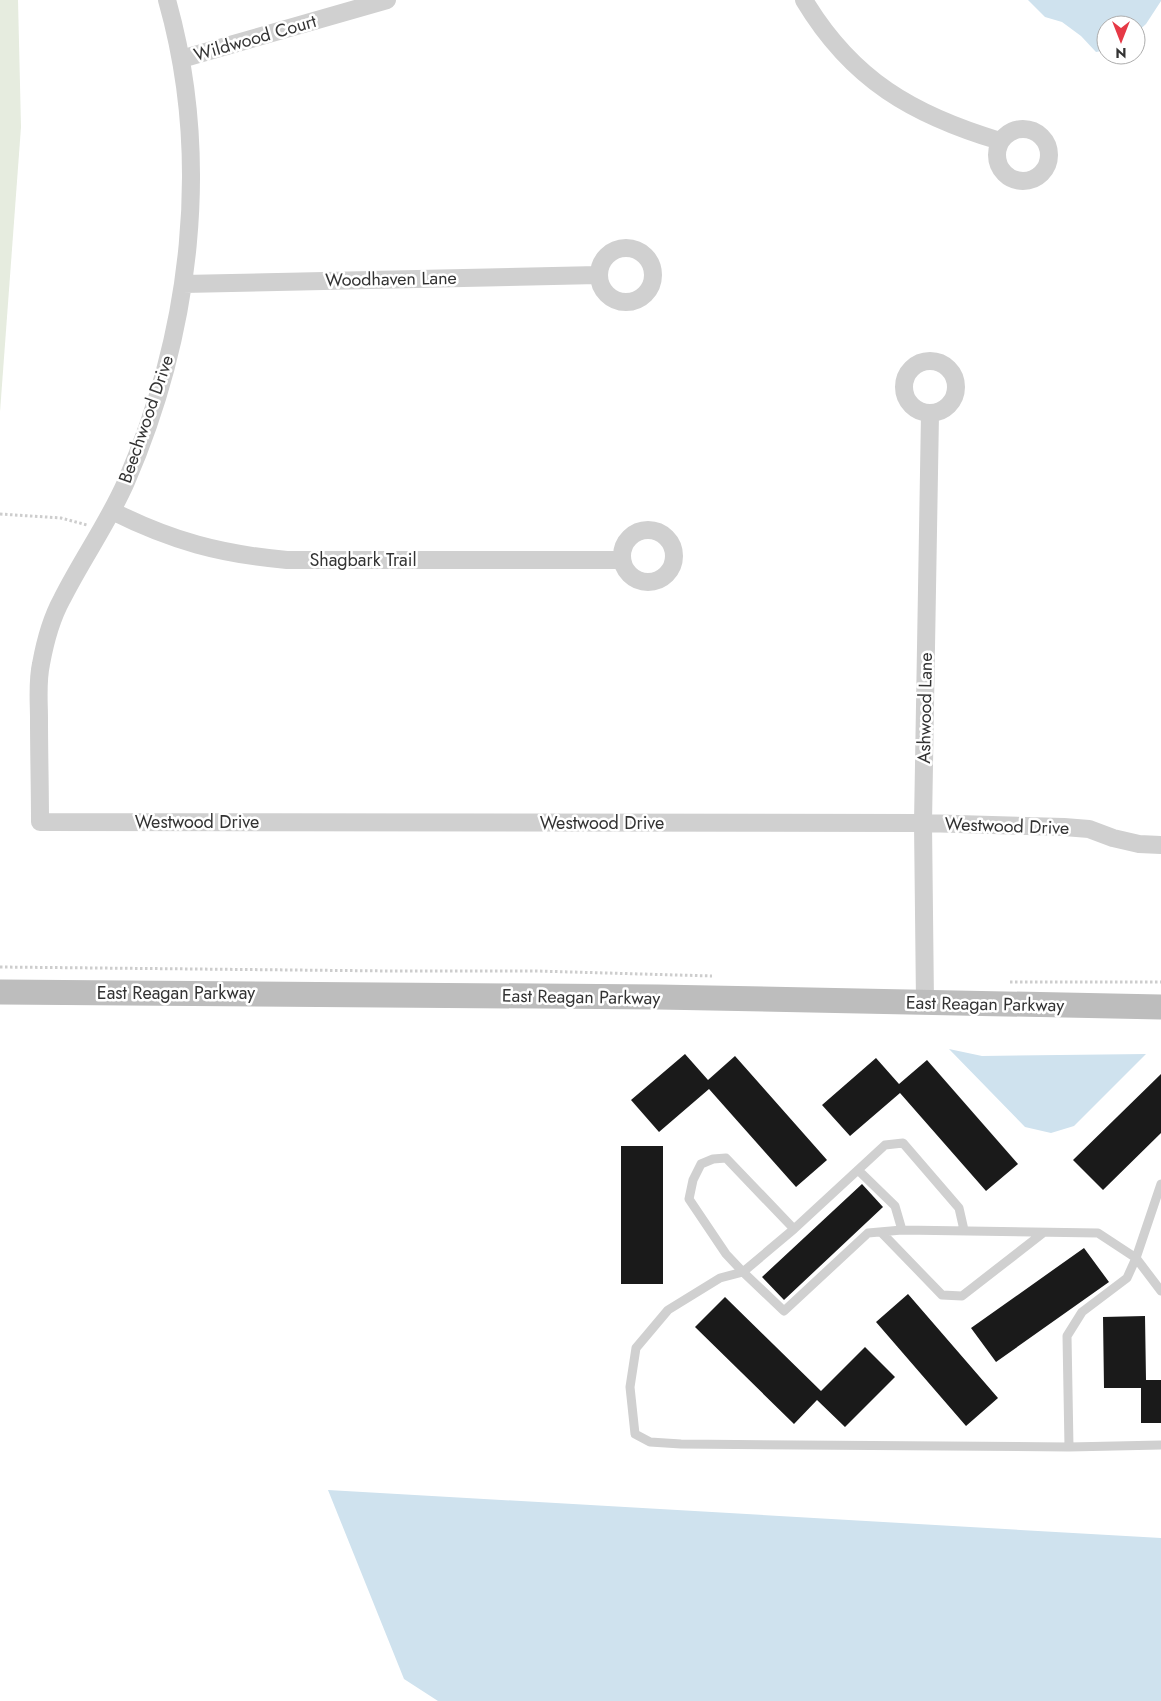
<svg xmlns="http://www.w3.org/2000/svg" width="1161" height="1701" font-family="Jost,sans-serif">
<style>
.green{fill:#e6ecdf}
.water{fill:#cfe2ee}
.building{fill:#1a1a1a}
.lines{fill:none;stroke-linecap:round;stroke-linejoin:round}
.path{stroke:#cdcdcd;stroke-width:3;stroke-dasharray:2.5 2.5;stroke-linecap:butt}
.lane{stroke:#d0d0d0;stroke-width:9}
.street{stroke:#d0d0d0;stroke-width:18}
.secondary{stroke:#bdbdbd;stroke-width:25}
.labels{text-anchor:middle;stroke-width:5;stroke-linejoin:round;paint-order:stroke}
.street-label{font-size:18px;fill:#333;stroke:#fff}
</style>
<rect width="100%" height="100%" fill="#fff"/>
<!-- green -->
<path class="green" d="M 0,0 L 18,0 L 21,127 L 0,412 Z"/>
<!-- water -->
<path class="water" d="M 1028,0 L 1161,0 L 1161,1 L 1146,24 L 1136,33 L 1136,25 L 1106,25 L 1106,50 L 1096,52 L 1081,36 L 1062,22 L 1045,17 Z
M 949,1049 L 982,1056 L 1146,1054 L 1074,1126 L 1051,1133 L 1025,1127 Z
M 328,1490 L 1161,1538 L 1161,1701 L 438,1701 L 404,1679 Z"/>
<!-- building -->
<path class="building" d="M 685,1054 L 708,1080 L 735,1056 L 827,1160 L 796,1187 L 709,1089 L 659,1132 L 631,1100 Z
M 876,1058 L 899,1084 L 927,1060 L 1018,1164 L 986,1191 L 900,1093 L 850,1136 L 822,1105 Z
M 1161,1074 L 1161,1133 L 1103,1190 L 1073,1160 Z
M 621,1146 L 663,1146 L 663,1284 L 621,1284 Z
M 862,1184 L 883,1207 L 784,1300 L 762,1277 Z
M 1084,1248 L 1109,1282 L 996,1362 L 971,1328 Z
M 908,1294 L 998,1398 L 966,1426 L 876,1322 Z
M 725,1297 L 821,1391 L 865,1347 L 895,1377 L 845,1427 L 817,1400 L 794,1424 L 695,1327 Z
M 1145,1316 L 1146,1380 L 1161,1380 L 1161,1423 L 1141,1423 L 1141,1388 L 1104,1388 L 1103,1317 Z"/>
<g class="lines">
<!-- path -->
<path class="path" d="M 0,514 L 61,518 L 87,525
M 0,967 L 390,971 L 536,971 L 712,976
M 1010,982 L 1161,982"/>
<!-- lane -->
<path class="lane" d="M 858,1170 L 895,1206 L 902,1230 L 868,1233 L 784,1311 L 743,1272 L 720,1278 L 668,1310 L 636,1348 L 630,1387 L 635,1434 L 650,1442 L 681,1444 L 1069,1447 L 1161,1445
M 794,1229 L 743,1272 L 726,1254 L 689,1199 L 693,1180 L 701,1164 L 713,1159 L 726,1158 L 794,1229 L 885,1145 L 903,1143 L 959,1208 L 964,1230
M 902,1230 L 1098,1233 L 1136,1258 L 1161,1184
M 881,1232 L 942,1295 L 962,1296 L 1043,1233
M 1069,1447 L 1067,1336 L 1082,1312 L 1127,1278 L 1136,1258 L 1161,1291"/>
<!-- street -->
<path class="street" d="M 167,0 C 212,159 191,332 126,482 C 108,523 82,559 62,599 C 51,619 45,642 41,664 C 37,682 39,701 39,719 C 39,754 40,788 40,822 L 923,823 L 1064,827 L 1089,829 L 1113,838 L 1139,844 L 1161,845
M 804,0 C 852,80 913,115 1000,141
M 181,59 L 387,0
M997 155a26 26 0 1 1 52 0a26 26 0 1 1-52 0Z
M599 275a27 27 0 1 1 54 0a27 27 0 1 1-54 0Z
M 183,284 L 598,275
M904 387a26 26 0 1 1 52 0a26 26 0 1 1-52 0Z
M 112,511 C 172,541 220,554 287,560 L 622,560
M622 556a26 26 0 1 1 52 0a26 26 0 1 1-52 0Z
M 925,1003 L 923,823 L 930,414"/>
<!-- secondary -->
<path class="secondary" d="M 0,992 L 658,997 L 1161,1007"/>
</g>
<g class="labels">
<!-- street labels -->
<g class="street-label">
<text transform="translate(255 38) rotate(-16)" y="6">Wildwood Court</text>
<text transform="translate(391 279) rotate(-1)" y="6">Woodhaven Lane</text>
<text transform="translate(146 419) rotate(-71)" y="6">Beechwood Drive</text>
<text x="363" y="566">Shagbark Trail</text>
<text transform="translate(925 708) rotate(-89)" y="6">Ashwood Lane</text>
<text x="197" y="828">Westwood Drive</text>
<text x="602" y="829">Westwood Drive</text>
<text transform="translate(1007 826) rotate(2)" y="6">Westwood Drive</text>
<text x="176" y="999">East Reagan Parkway</text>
<text transform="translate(581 997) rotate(1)" y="6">East Reagan Parkway</text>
<text transform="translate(985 1004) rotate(1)" y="6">East Reagan Parkway</text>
</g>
</g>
<!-- north arrow -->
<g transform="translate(1121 40) rotate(180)"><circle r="24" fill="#ffffff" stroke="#adadad"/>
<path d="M0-4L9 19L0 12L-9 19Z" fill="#e63946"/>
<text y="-8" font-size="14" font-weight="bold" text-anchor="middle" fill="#333333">N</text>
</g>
</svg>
